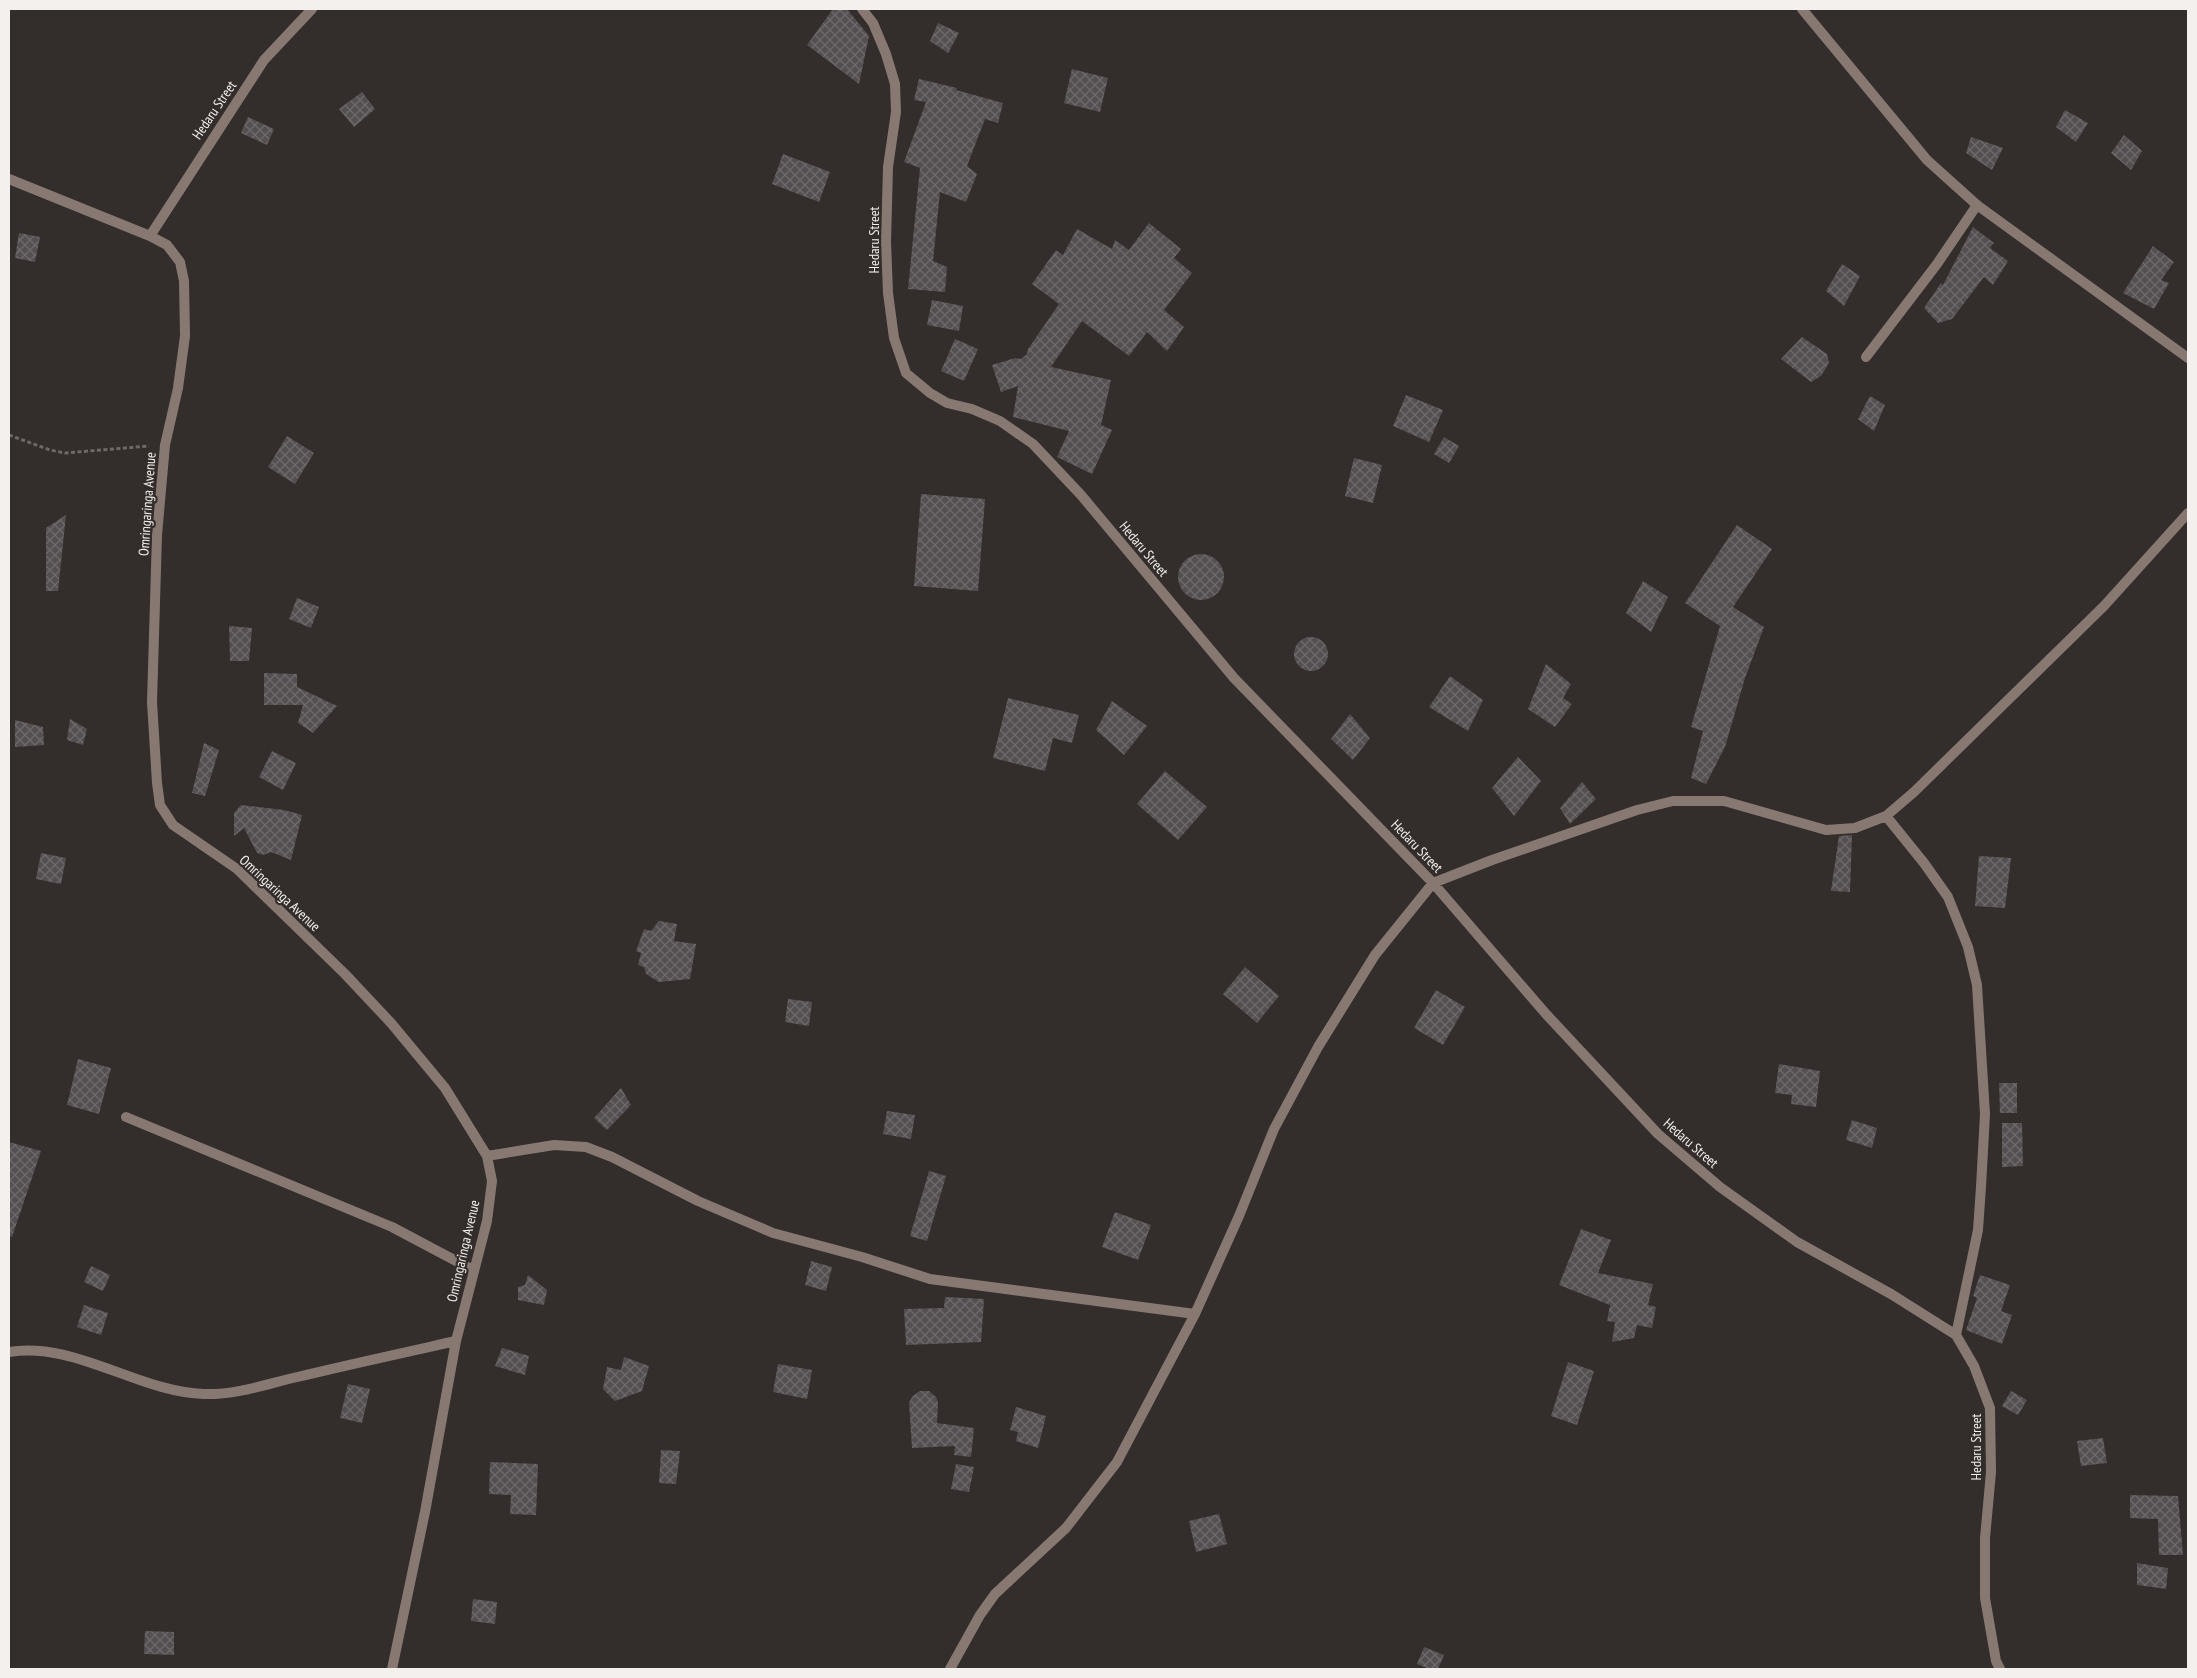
<svg xmlns="http://www.w3.org/2000/svg" width="2197" height="1678" font-family="'PT Sans Narrow',sans-serif">
<style>
.building{fill:url(#building-cross-hatch)}
.lines{fill:none;stroke-linecap:round;stroke-linejoin:round}
.path{stroke:#6e6967;stroke-width:3;stroke-dasharray:4 2.5;stroke-linecap:butt}
.lane{stroke:#877972;stroke-width:10}
.street{stroke:#877972;stroke-width:10}
.labels{text-anchor:middle;stroke-width:4.5;stroke-linejoin:round;paint-order:stroke}
.street-label{font-size:14px;fill:#f3f0ee;stroke:#332d2b}
</style>
<defs>
<pattern id="building-cross-hatch" width="8" height="8" patternUnits="userSpaceOnUse" patternTransform="scale(1.25)"><rect width="8" height="8" fill="#554f51"/><path d="M0 0l8 8M0 8l8-8" fill="none" stroke="#6e696a"/></pattern>
</defs>
<rect width="100%" height="100%" fill="#332d2b"/>
<!-- building -->
<path class="building" d="M 833,9 L 847,9 L 869,36 L 859,84 L 807,45 Z
M 938,23 L 959,33 L 948,53 L 930,41 Z
M 1072,69 L 1108,78 L 1100,112 L 1064,103 Z
M 919,79 L 957,88 L 956,90 L 1003,103 L 998,123 L 985,119 L 967,166 L 977,174 L 966,202 L 940,192 L 933,261 L 947,267 L 945,292 L 908,289 L 920,168 L 904,162 L 926,102 L 914,100 Z
M 362,92 L 375,109 L 354,127 L 339,109 Z
M 2065,110 L 2088,123 L 2076,142 L 2056,127 Z
M 248,117 L 274,129 L 267,145 L 241,133 Z
M 2124,135 L 2142,151 L 2131,170 L 2111,153 Z
M 1971,137 L 2003,148 L 1992,170 L 1966,153 Z
M 783,154 L 830,172 L 819,202 L 772,184 Z
M 1149,223 L 1181,249 L 1174,258 L 1192,273 L 1164,310 L 1184,327 L 1167,351 L 1147,332 L 1129,356 L 1082,321 L 1051,367 L 1111,380 L 1101,425 L 1112,430 L 1092,474 L 1057,457 L 1069,431 L 1013,417 L 1018,386 L 1001,392 L 992,365 L 1015,358 L 1021,359 L 1027,354 L 1028,349 L 1059,304 L 1032,284 L 1056,250 L 1063,255 L 1077,229 L 1112,249 L 1115,240 L 1129,250 Z
M 1973,227 L 1994,243 L 1990,248 L 2008,261 L 1993,285 L 1984,277 L 1952,319 L 1938,323 L 1924,308 L 1941,283 L 1943,285 Z
M 19,233 L 40,237 L 35,262 L 15,258 Z
M 2153,246 L 2174,262 L 2161,280 L 2169,283 L 2154,309 L 2123,293 Z
M 1842,264 L 1860,276 L 1844,306 L 1826,291 Z
M 932,300 L 963,306 L 959,331 L 927,325 Z
M 1802,337 L 1827,354 L 1829,363 L 1821,376 L 1811,382 L 1781,359 Z
M 955,339 L 978,349 L 964,381 L 941,371 Z
M 1406,395 L 1443,410 L 1429,442 L 1393,426 Z
M 1870,396 L 1885,405 L 1874,431 L 1858,419 Z
M 287,436 L 314,453 L 295,484 L 268,467 Z
M 1444,437 L 1459,446 L 1449,463 L 1434,454 Z
M 1354,458 L 1382,465 L 1373,503 L 1345,496 Z
M 921,494 L 985,499 L 978,591 L 914,586 Z
M 66,515 L 58,591 L 46,591 L 46,528 Z
M 1737,525 L 1772,549 L 1733,607 L 1764,627 L 1745,678 L 1725,747 L 1706,784 L 1691,778 L 1703,731 L 1691,727 L 1720,626 L 1685,603 Z
M1178 577a23 23 0 1 1 46 0a23 23 0 1 1-46 0Z
M 1643,581 L 1668,597 L 1651,632 L 1626,613 Z
M 297,598 L 319,607 L 311,628 L 289,619 Z
M 229,626 L 252,628 L 249,661 L 230,661 Z
M1294 654a17 17 0 1 1 34 0a17 17 0 1 1-34 0Z
M 1546,664 L 1571,684 L 1563,698 L 1572,704 L 1555,727 L 1528,709 Z
M 264,673 L 297,674 L 297,687 L 337,706 L 313,733 L 298,723 L 303,705 L 264,705 Z
M 1450,676 L 1483,700 L 1468,731 L 1429,707 Z
M 1008,698 L 1079,715 L 1072,743 L 1053,738 L 1045,771 L 993,758 Z
M 1112,701 L 1147,726 L 1124,755 L 1096,730 Z
M 1350,714 L 1370,738 L 1353,760 L 1331,739 Z
M 70,719 L 87,729 L 83,745 L 67,740 Z
M 15,720 L 43,727 L 44,745 L 15,747 Z
M 204,743 L 219,750 L 205,796 L 192,793 Z
M 272,751 L 296,763 L 283,790 L 259,777 Z
M 1518,757 L 1541,781 L 1514,816 L 1492,788 Z
M 1165,771 L 1207,807 L 1178,840 L 1137,804 Z
M 1582,782 L 1596,799 L 1570,824 L 1560,808 Z
M 241,805 L 284,810 L 302,815 L 291,860 L 271,852 L 263,855 L 257,853 L 244,828 L 234,836 L 234,813 Z
M 1852,835 L 1850,892 L 1831,891 L 1839,836 Z
M 41,853 L 66,858 L 61,884 L 36,879 Z
M 1979,856 L 2011,858 L 2005,908 L 1975,906 Z
M 659,921 L 677,924 L 674,941 L 696,944 L 690,979 L 659,982 L 646,974 L 644,967 L 638,965 L 641,953 L 636,951 L 644,929 L 651,931 Z
M 1245,967 L 1279,996 L 1257,1023 L 1223,994 Z
M 1436,990 L 1465,1007 L 1443,1045 L 1414,1028 Z
M 788,999 L 812,1002 L 809,1026 L 785,1022 Z
M 78,1059 L 111,1068 L 99,1114 L 67,1105 Z
M 1779,1064 L 1820,1071 L 1816,1107 L 1791,1104 L 1792,1095 L 1775,1093 Z
M 1999,1083 L 2017,1083 L 2017,1113 L 2000,1113 Z
M 621,1088 L 631,1105 L 607,1130 L 594,1118 Z
M 887,1111 L 915,1115 L 911,1139 L 883,1134 Z
M 1852,1120 L 1877,1128 L 1872,1148 L 1846,1140 Z
M 2002,1123 L 2022,1123 L 2023,1166 L 2002,1167 Z
M 9,1142 L 41,1151 L 12,1237 L 9,1236 Z
M 929,1171 L 946,1176 L 927,1241 L 910,1236 Z
M 1115,1212 L 1151,1225 L 1138,1260 L 1102,1247 Z
M 1581,1229 L 1611,1240 L 1598,1273 L 1653,1284 L 1648,1305 L 1656,1307 L 1652,1328 L 1637,1325 L 1634,1338 L 1612,1342 L 1615,1322 L 1607,1321 L 1610,1305 L 1559,1285 Z
M 811,1261 L 832,1267 L 826,1291 L 805,1285 Z
M 91,1266 L 110,1275 L 103,1291 L 84,1282 Z
M 528,1275 L 547,1290 L 544,1305 L 518,1300 L 518,1287 L 525,1285 Z
M 1980,1275 L 2010,1285 L 2001,1311 L 2012,1315 L 2002,1344 L 1966,1330 L 1977,1298 L 1973,1296 Z
M 945,1297 L 984,1299 L 981,1342 L 906,1345 L 904,1309 L 944,1308 Z
M 84,1305 L 108,1313 L 101,1335 L 77,1327 Z
M 502,1348 L 529,1356 L 525,1375 L 495,1366 Z
M 624,1357 L 649,1366 L 642,1391 L 615,1401 L 603,1389 L 607,1367 L 621,1370 Z
M 1568,1362 L 1594,1371 L 1577,1425 L 1551,1416 Z
M 778,1364 L 812,1370 L 807,1399 L 773,1392 Z
M 348,1384 L 370,1389 L 362,1423 L 340,1418 Z
M 920,1391 L 929,1391 L 936,1397 L 938,1402 L 937,1423 L 974,1428 L 971,1457 L 954,1455 L 955,1446 L 912,1448 L 909,1402 L 913,1396 Z
M 2011,1391 L 2027,1400 L 2018,1415 L 2002,1406 Z
M 1016,1407 L 1046,1416 L 1038,1448 L 1016,1441 L 1018,1432 L 1010,1430 Z
M 2103,1438 L 2107,1463 L 2081,1466 L 2077,1441 Z
M 661,1450 L 680,1451 L 676,1484 L 659,1483 Z
M 490,1462 L 538,1464 L 536,1515 L 510,1514 L 511,1495 L 489,1494 Z
M 956,1464 L 974,1467 L 969,1492 L 951,1489 Z
M 2130,1495 L 2178,1496 L 2183,1555 L 2159,1555 L 2158,1519 L 2130,1518 Z
M 1219,1514 L 1227,1544 L 1196,1552 L 1189,1521 Z
M 2137,1563 L 2168,1568 L 2166,1589 L 2137,1585 Z
M 473,1599 L 497,1602 L 495,1624 L 471,1621 Z
M 145,1631 L 174,1632 L 174,1655 L 144,1654 Z
M 1424,1647 L 1444,1655 L 1438,1669 L 1429,1669 L 1417,1664 Z"/>
<g class="lines">
<!-- path -->
<path class="path" d="M 9,435 L 50,450 L 65,453 L 149,446"/>
<!-- lane -->
<path class="lane" d="M 1866,357 L 1937,264 L 1977,205"/>
<!-- street -->
<path class="street" d="M 862,9 L 873,23 L 886,54 L 895,84 L 896,112 L 888,167 L 886,242 L 888,293 L 894,338 L 906,373 L 930,393 L 947,403 L 972,409 L 1000,421 L 1033,444 L 1081,495 L 1234,678 L 1433,883 L 1546,1014 L 1658,1134 L 1720,1187 L 1797,1242 L 1891,1294 L 1956,1335 L 1974,1366 L 1990,1408 L 1991,1472 L 1985,1538 L 1985,1598 L 1996,1661 L 2000,1669
M 1802,9 L 1927,160 L 1977,205 L 2188,358
M 9,179 L 150,236 L 167,245 L 180,262 L 184,281 L 185,336 L 178,388 L 165,445 L 157,535 L 152,702 L 157,783 L 160,805 L 173,825 L 237,869 L 345,974 L 391,1023 L 445,1088 L 487,1156 L 492,1181 L 487,1221 L 456,1341 L 425,1512 L 392,1669
M 150,236 L 264,60 L 312,9
M 1886,816 L 1924,863 L 1948,897 L 1968,947 L 1977,985 L 1985,1114 L 1981,1187 L 1978,1230 L 1956,1335
M 126,1117 L 392,1227 L 473,1270
M 487,1156 L 554,1145 L 586,1147 L 612,1157 L 698,1201 L 773,1233 L 862,1257 L 930,1279 L 1195,1314
M 9,1352 C 75,1341 138,1392 204,1394 C 234,1395 264,1385 293,1378 C 347,1365 402,1353 456,1341
M 950,1669 L 980,1615 L 995,1594 L 1066,1528 L 1117,1462 L 1195,1314 L 1239,1216 L 1274,1129 L 1318,1047 L 1375,955 L 1433,883 L 1492,860 L 1637,810 L 1673,801 L 1724,801 L 1826,830 L 1855,828 L 1886,816 L 1914,792 L 2104,606 L 2188,513"/>
</g>
<g class="labels">
<!-- street labels -->
<g class="street-label">
<text transform="translate(214 110) rotate(-56)" y="5">Hedaru Street</text>
<text transform="translate(874 240) rotate(-90)" y="5">Hedaru Street</text>
<text transform="translate(147 504) rotate(-86)" y="5">Omringaringa Avenue</text>
<text transform="translate(1144 549) rotate(50)" y="5">Hedaru Street</text>
<text transform="translate(1417 846) rotate(46)" y="5">Hedaru Street</text>
<text transform="translate(280 893) rotate(43)" y="5">Omringaringa Avenue</text>
<text transform="translate(1691 1143) rotate(41)" y="5">Hedaru Street</text>
<text transform="translate(463 1251) rotate(-77)" y="5">Omringaringa Avenue</text>
<text transform="translate(1976 1447) rotate(-90)" y="5">Hedaru Street</text>
</g>
</g>
<!-- border -->
<rect width="2197" height="1678" fill="none" stroke="#f3f0ee" stroke-width="20"/>
</svg>
